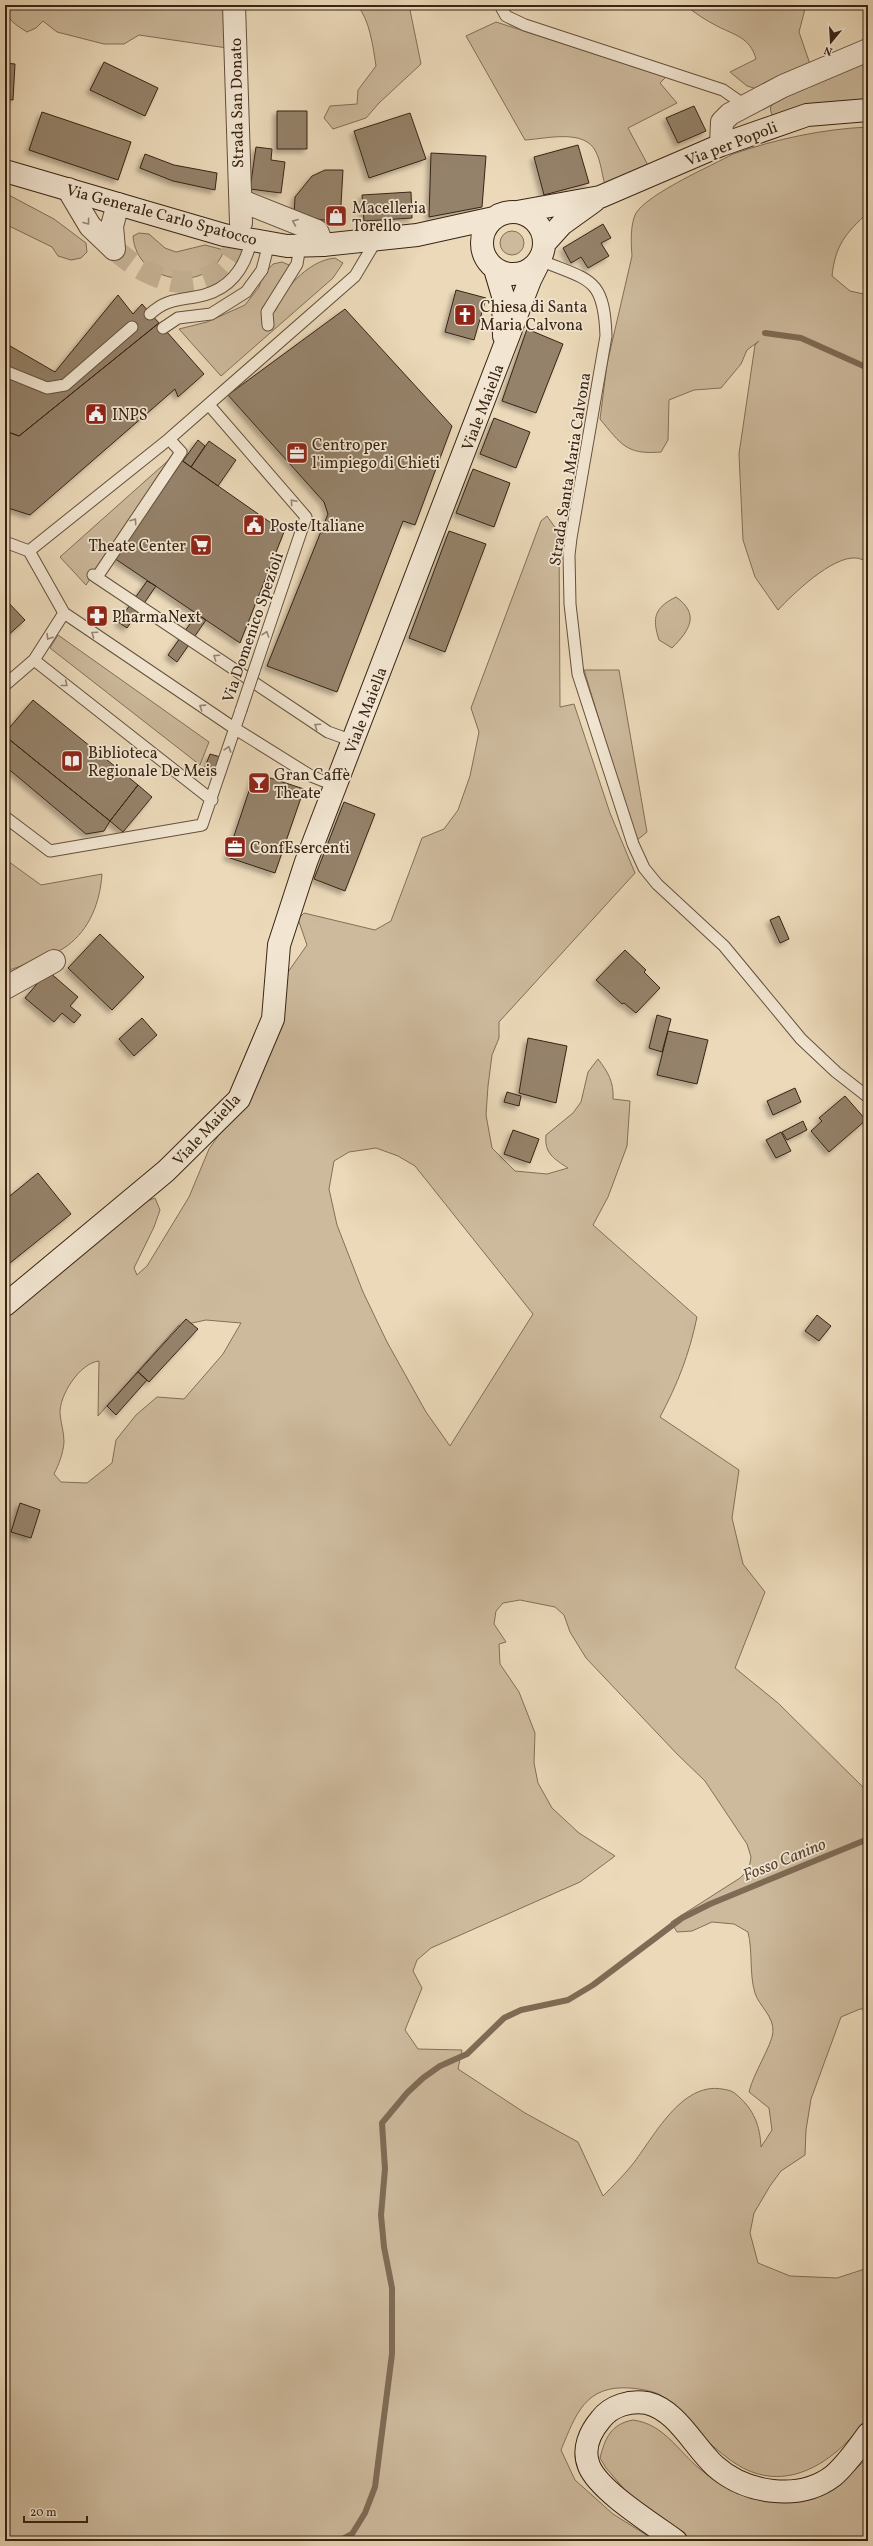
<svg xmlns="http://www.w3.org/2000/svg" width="873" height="2546" font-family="Vollkorn,serif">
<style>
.green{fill:#cdba9d;stroke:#826f58;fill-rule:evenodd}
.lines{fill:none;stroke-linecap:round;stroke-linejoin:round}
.stream{stroke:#7f6b55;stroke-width:6}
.building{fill:#95826a;stroke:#382414;filter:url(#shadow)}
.street-tunnel{stroke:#c7b598;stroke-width:22;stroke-dasharray:22 11;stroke-linecap:butt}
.lane-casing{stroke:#65513d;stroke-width:13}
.street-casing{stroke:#65513d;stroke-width:24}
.secondary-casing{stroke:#382414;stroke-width:24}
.lane{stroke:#f2e6d2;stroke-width:11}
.street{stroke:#f2e6d2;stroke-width:22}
.secondary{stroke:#f2e6d2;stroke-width:22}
.lane-bridge-casing{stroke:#65513d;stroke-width:13;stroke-linecap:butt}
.lane-bridge{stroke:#f2e6d2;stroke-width:11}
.oneway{stroke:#958573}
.labels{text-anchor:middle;stroke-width:3.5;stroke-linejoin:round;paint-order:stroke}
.street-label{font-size:16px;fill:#382414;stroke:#f2e6d2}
.poi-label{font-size:16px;fill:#382414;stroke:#f2e6d2;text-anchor:start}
.water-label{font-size:17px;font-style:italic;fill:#5b4835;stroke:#f2e6d2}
</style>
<defs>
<filter id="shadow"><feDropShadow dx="-3.5" dy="3.5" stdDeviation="2" flood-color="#0004"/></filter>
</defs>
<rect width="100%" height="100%" fill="#ebd9b9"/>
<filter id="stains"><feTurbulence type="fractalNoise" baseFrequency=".005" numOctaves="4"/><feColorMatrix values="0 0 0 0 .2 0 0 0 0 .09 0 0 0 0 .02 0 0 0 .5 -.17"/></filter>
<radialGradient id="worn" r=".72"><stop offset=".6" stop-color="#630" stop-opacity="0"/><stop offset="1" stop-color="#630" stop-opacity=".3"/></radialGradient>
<!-- green -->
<path class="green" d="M 5,5 L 226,5 L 227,48 L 139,35 L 124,44 L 104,44 L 57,32 L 43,21 L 36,28 L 27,32 C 16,25 5,19 5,5 Z
M 357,5 L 409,5 L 421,64 L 379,103 L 366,118 L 333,129 L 324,118 L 330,106 L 357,104 L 358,90 L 376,66 C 373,47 370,20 357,5 Z
M 685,5 L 806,5 L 799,32 L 811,67 L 760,90 L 747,86 L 730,72 L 756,59 C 750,37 734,35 717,26 C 705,20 695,13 685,5 Z
M 496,22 L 666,77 L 660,83 L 677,103 L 628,128 L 649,167 L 605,185 C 602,175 601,162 596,152 C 585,128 545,139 525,140 L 466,36 Z
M 868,62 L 868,99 L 845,101 L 773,116 C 769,110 770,106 775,100 Z
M 868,127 L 868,213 C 846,232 835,246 832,276 L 850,291 L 868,295 L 868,562 C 865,561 860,558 856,558 C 832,556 793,594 778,610 L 755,577 L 743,540 L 739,454 L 755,345 L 759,341 L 747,350 L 741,364 L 721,388 L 694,390 L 669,400 L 668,440 L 661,452 C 626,455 621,444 600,419 L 607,364 L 632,256 C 631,244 630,224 636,213 C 649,193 711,166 733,154 C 776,139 823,129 868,127 Z
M 5,193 L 54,219 L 86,243 L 87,252 L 81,258 L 71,260 L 58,256 L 52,247 L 5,224 Z
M500 243a12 12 0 1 1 24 0a12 12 0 1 1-24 0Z
M 139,233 L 149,234 L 165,248 L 176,252 L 205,245 L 224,250 C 209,295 136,284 133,236 Z
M 335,258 L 343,263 L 333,278 L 221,376 L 179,329 L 207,322 L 245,305 L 259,287 L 263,275 L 273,264 L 282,262 L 289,265 L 285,278 L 262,308 L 265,314 L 270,315 C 279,310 277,304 281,297 C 294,279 313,260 335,258 Z
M 171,458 L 86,585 L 60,557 Z
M 547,516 L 559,533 L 560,707 L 574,704 L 610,813 L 635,873 L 499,1022 L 499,1038 L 492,1055 L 488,1086 L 486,1115 L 492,1148 L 515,1171 L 547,1174 L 568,1168 C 554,1159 544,1153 546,1135 L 573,1113 L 581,1102 L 588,1072 L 598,1059 C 608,1072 614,1082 613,1099 L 630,1101 L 627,1146 L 608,1197 L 593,1225 L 697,1317 C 689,1355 678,1383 660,1417 L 739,1470 L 732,1518 L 743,1564 L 765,1592 L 735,1668 L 778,1703 L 868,1792 L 868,2009 L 860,2009 L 841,2017 L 811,2099 L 806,2130 L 805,2155 L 781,2171 L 770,2186 L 754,2213 L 750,2233 L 758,2263 L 790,2276 L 837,2278 L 868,2268 L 868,2416 C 844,2452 801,2488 755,2473 C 739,2468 726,2457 714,2447 C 697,2432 684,2411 665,2398 C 656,2391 641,2389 630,2388 C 585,2385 576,2414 561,2450 L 575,2480 L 613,2514 L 656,2541 L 5,2541 L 5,1308 L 142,1203 L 155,1198 L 160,1210 L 154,1227 L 134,1268 L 137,1275 L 147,1266 L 189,1197 L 209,1149 L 240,1105 L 288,972 L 307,945 L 298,919 L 304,913 L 375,930 L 391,921 L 422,838 L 444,829 L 458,810 L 470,776 L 479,732 L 471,708 L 541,521 ZM 376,1148 L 398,1156 L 415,1166 L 533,1314 L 450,1446 L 426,1412 L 387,1342 L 363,1292 L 337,1225 L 329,1189 L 334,1161 L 349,1152 ZM 206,1320 L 241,1323 L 223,1354 L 184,1399 L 157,1397 L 136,1415 L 116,1440 L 112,1463 L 87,1483 L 61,1482 L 54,1474 C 59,1464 63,1454 64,1442 C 64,1432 61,1424 60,1414 C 59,1395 80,1363 99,1361 L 98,1416 L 178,1326 ZM 520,1600 L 555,1607 L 564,1615 L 570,1632 L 586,1658 L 677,1754 L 705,1781 L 747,1844 L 751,1857 L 749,1869 L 740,1878 L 671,1922 L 677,1932 L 692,1931 L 712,1922 L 734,1924 L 748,1932 C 753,1952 749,1973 755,1993 C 759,2006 774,2016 773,2032 C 772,2045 753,2074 749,2092 L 769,2108 L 772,2130 L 761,2147 C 760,2126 754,2110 738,2096 C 733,2091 729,2090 722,2089 C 681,2082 654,2137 632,2165 C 623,2176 613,2186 603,2196 L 578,2142 L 525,2113 L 458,2069 L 462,2050 L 418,2049 L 405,2030 L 422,1988 L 413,1971 L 417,1960 L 431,1948 L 580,1882 L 615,1856 L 579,1833 L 552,1808 L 538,1783 L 534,1763 L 535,1733 L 519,1692 L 500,1664 L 499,1644 L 506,1642 L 494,1624 L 496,1611 L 503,1603 Z
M 676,597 C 700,614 690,630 672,648 L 659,640 C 652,618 654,608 676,597 Z
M 58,635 L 209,742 L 200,765 L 50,648 Z
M 584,670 L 619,670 L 647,832 L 636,841 Z
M 5,859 L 41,885 L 102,874 C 100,902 90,929 67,946 C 52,957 23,964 5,972 Z
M 633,2420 C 664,2424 678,2451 700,2469 C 756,2514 820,2514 868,2456 L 868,2538 L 864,2541 L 693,2541 L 660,2520 L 625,2490 L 606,2468 L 600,2458 C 605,2438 611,2424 633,2420 Z"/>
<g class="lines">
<!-- stream -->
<path class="stream" d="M 765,333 L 801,338 L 868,368
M 339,2541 L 352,2534 L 365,2513 L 375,2487 L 392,2354 L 392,2288 L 384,2247 L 381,2215 L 385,2169 L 382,2123 L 407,2093 L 423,2078 L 440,2066 L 467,2054 L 504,2018 L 521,2010 L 568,2000 L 593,1985 L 682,1918 L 710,1904 L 868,1839"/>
</g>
<!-- building -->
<path class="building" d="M 104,62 L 158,88 L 145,116 L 90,90 Z
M 5,63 L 15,64 L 13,100 L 5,99 Z
M 694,106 L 706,131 L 678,143 L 666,118 Z
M 277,111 L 307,111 L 307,149 L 277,149 Z
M 42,112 L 131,142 L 118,180 L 29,150 Z
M 410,113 L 426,159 L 369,178 L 354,131 Z
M 5,116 L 9,117 L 7,151 L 5,150 Z
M 578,145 L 589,183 L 544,195 L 534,157 Z
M 256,147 L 272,149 L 271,160 L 285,162 L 281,193 L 250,189 Z
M 431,153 L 486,156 L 482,207 L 429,217 Z
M 145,154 L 174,165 L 217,173 L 215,190 L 173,181 L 140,168 Z
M 325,170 L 343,170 L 340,222 L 294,216 L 295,197 L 312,176 Z
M 411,192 L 412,218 L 364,221 L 362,195 Z
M 603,224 L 611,238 L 601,243 L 609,256 L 588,268 L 581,257 L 571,263 L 563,248 Z
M 456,290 L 486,298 L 474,340 L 445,332 Z
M 118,295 L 133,314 L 142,304 L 159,323 L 19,436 L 5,431 L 5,343 L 55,372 Z
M 345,309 L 452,426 L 415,525 L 403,521 L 337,692 L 267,666 L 328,514 L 324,502 L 228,395 Z
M 159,323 L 204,374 L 178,397 L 175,389 L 30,515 L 5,507 L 5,431 L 19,436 Z
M 527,329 L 563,344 L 536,413 L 502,401 Z
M 494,418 L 530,432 L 516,468 L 480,454 Z
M 198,440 L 205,446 L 191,467 L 183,461 Z
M 209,441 L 236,460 L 218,486 L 191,467 Z
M 181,460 L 284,532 L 240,643 L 114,558 Z
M 473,469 L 510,483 L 494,527 L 456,513 Z
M 449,531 L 486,544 L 445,652 L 409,638 Z
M 147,581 L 156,586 L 127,628 L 118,622 Z
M 5,599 L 25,620 L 5,638 Z
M 197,614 L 206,620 L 177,662 L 168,655 Z
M 33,700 L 138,785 L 110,821 L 5,736 L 5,733 Z
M 5,736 L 110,821 L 104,831 L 86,834 L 5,766 Z
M 210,754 L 224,758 L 219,772 L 205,767 Z
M 255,773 L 304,789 L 275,873 L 227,857 Z
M 138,785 L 152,797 L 123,832 L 110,821 Z
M 344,802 L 375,814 L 345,891 L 314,879 Z
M 779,916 L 789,939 L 780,943 L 770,920 Z
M 100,934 L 144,977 L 112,1010 L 68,968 Z
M 625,950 L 646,970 L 644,972 L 660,988 L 636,1013 L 624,1003 L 622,1004 L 596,980 Z
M 48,971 L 78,997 L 70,1006 L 81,1015 L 74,1023 L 62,1013 L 54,1022 L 25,998 Z
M 657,1015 L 671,1019 L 662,1052 L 649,1048 Z
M 142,1018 L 157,1035 L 134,1056 L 119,1039 Z
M 668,1031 L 708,1040 L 697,1084 L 657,1075 Z
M 528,1038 L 567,1046 L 556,1103 L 519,1093 Z
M 795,1088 L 801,1102 L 773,1115 L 767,1101 Z
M 507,1092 L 521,1096 L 519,1106 L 504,1102 Z
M 845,1096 L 866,1120 L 829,1152 L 811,1131 L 822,1121 L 819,1118 Z
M 803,1121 L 807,1130 L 787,1140 L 782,1132 Z
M 513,1130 L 539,1139 L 530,1163 L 504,1154 Z
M 781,1132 L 791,1151 L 776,1158 L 766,1140 Z
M 38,1173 L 71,1214 L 5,1267 L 5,1200 Z
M 817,1315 L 831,1326 L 819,1341 L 805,1331 Z
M 186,1319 L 198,1329 L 149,1382 L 138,1372 Z
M 138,1372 L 147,1380 L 116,1415 L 107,1406 Z
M 20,1503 L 40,1510 L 31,1538 L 11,1532 Z"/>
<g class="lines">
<!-- street-tunnel -->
<path class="street-tunnel" d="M 114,249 C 124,257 135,267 147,272 C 194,296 234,276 241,223"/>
<!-- lane casing -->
<g class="lane-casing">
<path id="lane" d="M 500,5 L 506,16 L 525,25 L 723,90 L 746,106
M 540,260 C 589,281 604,276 606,336 L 571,538 L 569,555 L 570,604 L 578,674 L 633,844 L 644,868 L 657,884 L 724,946 L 801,1039 L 836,1072 L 868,1097
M 150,314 C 165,300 177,300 195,297 C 227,292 244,272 251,241
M 268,325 L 267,312 L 297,264 L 300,246
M 163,328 L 178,318 L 211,314 L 246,292 L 262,270 L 269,243
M 5,371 L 47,388 L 65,385 L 132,327
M 209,405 L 306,517 L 254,671
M 5,542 L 29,551
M 93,575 L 328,732 L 353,741
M 97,577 L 181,452 L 169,439
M 34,660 L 212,800
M 5,685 L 34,660 L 64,613
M 336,786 L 311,776 L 234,728 L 64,613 L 29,551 L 169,439 L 355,276 L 377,239
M 5,817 L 50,851 L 202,825 L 241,710"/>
</g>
<!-- street casing -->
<g class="street-casing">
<path id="street" d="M 234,5 L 241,223
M 721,145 L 722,122 L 730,114 L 783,86 L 868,50
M 68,189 L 90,226 L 114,249
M 242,201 L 317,231 L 323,245
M 114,249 L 112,226 L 118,204
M 5,988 L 54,961"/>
</g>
<!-- secondary casing -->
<g class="secondary-casing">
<path id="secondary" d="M 5,171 L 224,235 L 287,246 L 323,245 L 417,235 L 494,218
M482 243a31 31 0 1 1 62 0a31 31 0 1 1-62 0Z
M 517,212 L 600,197 L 721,145 L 807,115 L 868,110
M 544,244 L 562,224 L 594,201
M 495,269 L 503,296 L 504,336
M 5,1305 L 166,1171 L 239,1099 L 273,1019 L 279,945 L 306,862 L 530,280 L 540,260
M 676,2541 C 653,2524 599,2491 589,2466 C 582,2449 590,2432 601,2419 C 611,2406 630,2400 647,2403 C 677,2410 694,2447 715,2466 C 745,2493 799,2502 833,2476 C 846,2465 858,2448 868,2434"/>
</g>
<!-- lane -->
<use href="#lane" class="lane"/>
<!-- street -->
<use href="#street" class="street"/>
<!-- secondary -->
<use href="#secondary" class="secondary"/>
<!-- lane-bridge casing -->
<g class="lane-bridge-casing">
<path id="lane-bridge" d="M 241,710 L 254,671"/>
</g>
<!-- lane-bridge -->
<use href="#lane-bridge" class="lane-bridge"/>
</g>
<!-- one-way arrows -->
<defs><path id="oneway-chevron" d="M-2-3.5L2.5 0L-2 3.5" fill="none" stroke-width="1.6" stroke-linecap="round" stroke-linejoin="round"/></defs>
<g class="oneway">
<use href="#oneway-chevron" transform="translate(87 222) rotate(53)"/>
<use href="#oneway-chevron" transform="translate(295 222) rotate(-158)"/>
<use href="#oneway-chevron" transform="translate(293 502) rotate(-131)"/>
<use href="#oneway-chevron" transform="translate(134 521) rotate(-56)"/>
<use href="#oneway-chevron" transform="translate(94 634) rotate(-145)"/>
<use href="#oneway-chevron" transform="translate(266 634) rotate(-71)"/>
<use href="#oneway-chevron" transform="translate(49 637) rotate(122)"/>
<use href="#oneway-chevron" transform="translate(216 657) rotate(-146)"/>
<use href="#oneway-chevron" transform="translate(65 684) rotate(38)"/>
<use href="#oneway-chevron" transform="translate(202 707) rotate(-147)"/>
<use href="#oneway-chevron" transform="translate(317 726) rotate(-146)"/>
<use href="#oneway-chevron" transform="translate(228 749) rotate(-73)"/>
</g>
<!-- icons -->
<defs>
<g id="shop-square" transform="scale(1.15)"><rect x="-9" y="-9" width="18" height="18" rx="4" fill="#8f2418" stroke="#f2e6d2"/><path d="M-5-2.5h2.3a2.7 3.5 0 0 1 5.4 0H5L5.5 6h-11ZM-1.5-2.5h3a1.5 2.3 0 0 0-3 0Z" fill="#fff"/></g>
<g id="church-square" transform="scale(1.15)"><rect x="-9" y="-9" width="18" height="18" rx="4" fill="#8f2418" stroke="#f2e6d2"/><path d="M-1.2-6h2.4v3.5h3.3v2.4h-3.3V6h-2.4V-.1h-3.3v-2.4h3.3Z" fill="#fff"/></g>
<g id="civic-square" transform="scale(1.15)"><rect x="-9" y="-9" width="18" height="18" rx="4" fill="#8f2418" stroke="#f2e6d2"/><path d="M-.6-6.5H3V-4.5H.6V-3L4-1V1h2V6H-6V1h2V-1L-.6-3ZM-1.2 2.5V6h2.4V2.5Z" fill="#fff"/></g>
<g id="office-square" transform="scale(1.15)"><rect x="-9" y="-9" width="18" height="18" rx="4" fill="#8f2418" stroke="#f2e6d2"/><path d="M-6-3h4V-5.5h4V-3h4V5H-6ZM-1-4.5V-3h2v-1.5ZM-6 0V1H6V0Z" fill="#fff"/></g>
<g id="supermarket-square" transform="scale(1.15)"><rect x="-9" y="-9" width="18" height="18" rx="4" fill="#8f2418" stroke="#f2e6d2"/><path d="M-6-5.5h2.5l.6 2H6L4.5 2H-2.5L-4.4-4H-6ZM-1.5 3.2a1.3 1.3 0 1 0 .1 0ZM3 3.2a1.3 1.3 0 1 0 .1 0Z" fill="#fff"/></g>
<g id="pharmacy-square" transform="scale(1.15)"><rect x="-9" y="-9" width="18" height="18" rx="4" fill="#8f2418" stroke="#f2e6d2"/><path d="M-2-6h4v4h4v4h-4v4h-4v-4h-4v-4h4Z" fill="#fff"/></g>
<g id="library-square" transform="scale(1.15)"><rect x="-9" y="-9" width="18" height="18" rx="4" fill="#8f2418" stroke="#f2e6d2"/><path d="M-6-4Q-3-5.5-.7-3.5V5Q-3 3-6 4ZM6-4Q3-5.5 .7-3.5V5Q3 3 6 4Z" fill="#fff"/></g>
<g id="bar-square" transform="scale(1.15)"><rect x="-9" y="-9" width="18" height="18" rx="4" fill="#8f2418" stroke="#f2e6d2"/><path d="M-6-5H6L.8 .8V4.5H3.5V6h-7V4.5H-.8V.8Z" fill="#fff"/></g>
</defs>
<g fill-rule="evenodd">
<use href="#shop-square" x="336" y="216"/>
<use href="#church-square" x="465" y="315"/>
<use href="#civic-square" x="96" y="414"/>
<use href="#office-square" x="297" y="453"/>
<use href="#civic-square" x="254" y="525"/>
<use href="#supermarket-square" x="201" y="545"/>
<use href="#pharmacy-square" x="97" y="616"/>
<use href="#library-square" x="72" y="761"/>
<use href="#bar-square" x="259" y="783"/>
<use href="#office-square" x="235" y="847"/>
</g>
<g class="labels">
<!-- street labels -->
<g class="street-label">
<text transform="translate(236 103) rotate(-91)" y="6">Strada San Donato</text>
<text transform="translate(731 143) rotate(-21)" y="6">Via per Popoli</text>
<text transform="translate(162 214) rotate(15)" y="6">Via Generale Carlo Spatocco</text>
<text transform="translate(482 407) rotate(-69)" y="6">Viale Maiella</text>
<text transform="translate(569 469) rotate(-81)" y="6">Strada Santa Maria Calvona</text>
<text transform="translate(252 627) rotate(-71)" y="6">Via Domenico Spezioli</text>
<text transform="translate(365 710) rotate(-69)" y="6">Viale Maiella</text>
<text transform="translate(206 1129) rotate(-47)" y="6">Viale Maiella</text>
</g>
<!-- poi labels -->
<g class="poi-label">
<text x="352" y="213">Macelleria<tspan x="352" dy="18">Torello</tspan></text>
<text x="480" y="312">Chiesa di Santa<tspan x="480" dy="18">Maria Calvona</tspan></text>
<text x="112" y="420">INPS</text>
<text x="312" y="450">Centro per<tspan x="312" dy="18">l'impiego di Chieti</tspan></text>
<text x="270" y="531">Poste Italiane</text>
<text x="186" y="551" text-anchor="end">Theate Center</text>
<text x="112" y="622">PharmaNext</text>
<text x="88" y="758">Biblioteca<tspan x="88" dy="18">Regionale De Meis</tspan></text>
<text x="274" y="780">Gran Caffè<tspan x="274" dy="18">Theate</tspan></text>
<text x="250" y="853">ConfEsercenti</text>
</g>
<!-- water labels -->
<g class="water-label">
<text transform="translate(784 1859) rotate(-22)" y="6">Fosso Canino</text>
</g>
</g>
<!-- margin -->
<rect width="873" height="2546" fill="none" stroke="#ebd9b9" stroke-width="20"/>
<rect x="6" y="6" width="861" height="2534" fill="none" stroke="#382414" stroke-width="2"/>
<rect x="10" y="10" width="853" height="2526" fill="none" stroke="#382414"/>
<!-- north arrow -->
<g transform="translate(831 42) rotate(198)" stroke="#f2e6d2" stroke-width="3" paint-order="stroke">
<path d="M0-3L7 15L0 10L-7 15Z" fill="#382414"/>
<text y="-6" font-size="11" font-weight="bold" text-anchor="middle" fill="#382414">N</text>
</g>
<!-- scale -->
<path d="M24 2516v6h63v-6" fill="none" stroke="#382414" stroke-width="2"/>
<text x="30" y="2516" font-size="12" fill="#382414" stroke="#f2e6d2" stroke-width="3" paint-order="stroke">20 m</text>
<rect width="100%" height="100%" filter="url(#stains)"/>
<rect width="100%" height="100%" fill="url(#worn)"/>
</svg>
